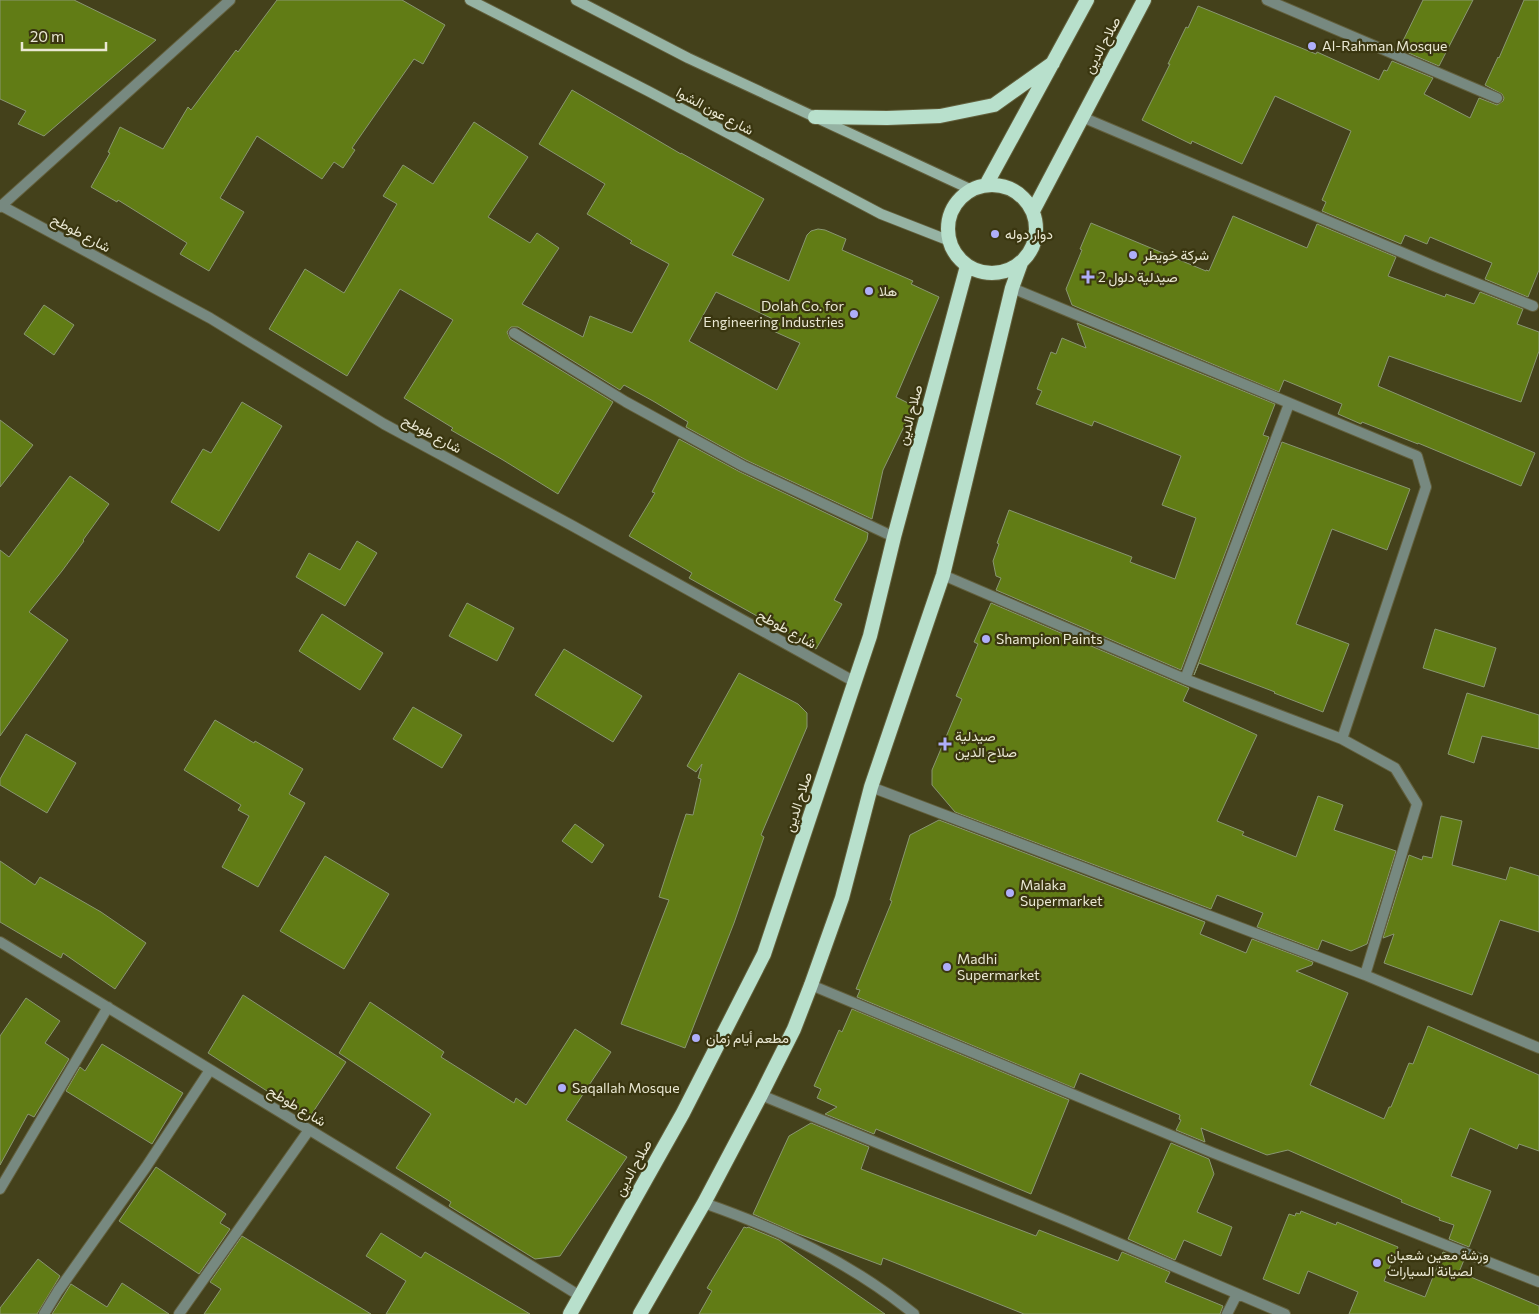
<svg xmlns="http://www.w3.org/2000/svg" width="1539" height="1314" font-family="Commissioner,Vazirmatn,sans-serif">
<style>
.building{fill:#617c15;stroke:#899671;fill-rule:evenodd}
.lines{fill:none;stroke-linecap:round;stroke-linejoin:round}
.minor-casing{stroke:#625f3c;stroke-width:12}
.secondary-casing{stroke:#625f3c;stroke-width:12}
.trunk-casing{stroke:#625f3c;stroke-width:16}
.minor{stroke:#778980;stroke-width:10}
.secondary{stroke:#96b3a4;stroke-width:10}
.trunk{stroke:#b8e0cc;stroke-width:14}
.poi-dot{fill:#afaefa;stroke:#3a3610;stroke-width:2}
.labels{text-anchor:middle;stroke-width:4.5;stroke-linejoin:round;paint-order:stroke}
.street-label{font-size:14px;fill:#eae8d3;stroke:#3a3610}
.poi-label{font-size:14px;fill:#eae8d3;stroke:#3a3610;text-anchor:start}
</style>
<rect width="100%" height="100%" fill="#44411b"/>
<!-- building -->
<path class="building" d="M 0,0 L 74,0 L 156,40 L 44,136 L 18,124 L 26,111 L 0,99 Z
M 277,0 L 402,0 L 445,25 L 423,64 L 414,59 L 352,148 L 355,150 L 343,168 L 334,162 L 322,179 L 257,136 L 220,198 L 244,212 L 209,271 L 180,254 L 187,243 L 118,200 L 117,202 L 91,187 L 110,153 L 108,152 L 120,127 L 163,149 L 188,107 L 191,110 L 236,50 L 238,52 Z
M 1423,0 L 1473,0 L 1439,66 L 1399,49 Z
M 1524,0 L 1539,0 L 1539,270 L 1528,297 L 1485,279 L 1492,263 L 1430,237 L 1427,244 L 1405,235 L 1401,244 L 1322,211 L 1326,202 L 1322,200 L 1351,131 L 1275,96 L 1242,164 L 1192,141 L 1191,144 L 1142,120 L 1170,64 L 1168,64 L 1186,27 L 1188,28 L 1198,6 L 1316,54 L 1317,52 L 1379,80 L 1384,70 L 1387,71 L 1392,61 L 1433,78 L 1424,94 L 1470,118 L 1479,98 L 1497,105 L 1503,101 L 1504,98 L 1502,94 L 1485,85 L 1498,57 L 1499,58 Z
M 572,90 L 681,154 L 681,153 L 764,199 L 732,255 L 789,281 L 807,235 L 811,231 L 818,229 L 825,230 L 846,239 L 842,250 L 913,281 L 911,284 L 939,297 L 896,397 L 914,406 L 883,470 L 872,519 L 746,460 L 686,427 L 688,422 L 653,401 L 624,385 L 620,390 L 518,327 L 511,327 L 507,332 L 510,339 L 613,402 L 558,494 L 503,460 L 451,430 L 453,428 L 404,398 L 453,320 L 400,289 L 347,376 L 269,329 L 305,269 L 344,293 L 397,204 L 383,196 L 403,165 L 433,184 L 474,122 L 528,157 L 488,217 L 530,243 L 537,233 L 559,248 L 522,304 L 583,337 L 590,316 L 632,333 L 669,264 L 630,243 L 632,241 L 587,214 L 605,184 L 539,144 ZM 716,292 L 775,320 L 771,330 L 800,343 L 777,390 L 689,341 Z
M 1233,216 L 1307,248 L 1317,224 L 1396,257 L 1388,276 L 1445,297 L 1446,294 L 1474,304 L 1480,292 L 1523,309 L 1517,324 L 1539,332 L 1539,351 L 1521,402 L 1389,356 L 1378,386 L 1535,453 L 1521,486 L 1418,443 L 1418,444 L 1362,422 L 1361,424 L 1338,414 L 1342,404 L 1284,380 L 1279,392 L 1072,305 L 1066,289 L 1082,250 L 1080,249 L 1091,223 L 1206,271 L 1206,270 L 1209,271 Z
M 44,305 L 74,325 L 54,355 L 24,334 Z
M 1077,323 L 1275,404 L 1263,435 L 1269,437 L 1181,670 L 996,590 L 1001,578 L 996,576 L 993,561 L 999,544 L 997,543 L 1009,510 L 1132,557 L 1130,562 L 1175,579 L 1196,518 L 1162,505 L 1181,456 L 1094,421 L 1092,426 L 1036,404 L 1042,391 L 1037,389 L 1051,352 L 1056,354 L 1062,338 L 1086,348 Z
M 242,402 L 282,426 L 219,531 L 171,502 L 203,449 L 211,453 Z
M 0,420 L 33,445 L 0,487 Z
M 679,439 L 740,472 L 868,533 L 867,540 L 834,600 L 842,604 L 816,649 L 689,578 L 692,573 L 629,536 L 655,493 L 652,492 Z
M 1282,442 L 1410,489 L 1387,550 L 1332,529 L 1296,624 L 1349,644 L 1323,712 L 1274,693 L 1275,692 L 1199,663 L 1194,675 Z
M 70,476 L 109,504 L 83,540 L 84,541 L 62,571 L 29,612 L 68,640 L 0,736 L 0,550 L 9,557 Z
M 357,541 L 377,553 L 345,606 L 296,577 L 309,553 L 340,570 Z
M 467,603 L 514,628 L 497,661 L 449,636 Z
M 991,603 L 1189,688 L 1183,701 L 1257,735 L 1217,821 L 1244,832 L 1242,835 L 1296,857 L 1318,796 L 1343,805 L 1334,830 L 1396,851 L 1367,944 L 1351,951 L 1322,940 L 1318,950 L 1257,927 L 1263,913 L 1217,895 L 1211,909 L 955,812 L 932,785 L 932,770 L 962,699 L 956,696 L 978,644 L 974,642 Z
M 322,614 L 383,653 L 360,690 L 299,651 Z
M 1435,629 L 1496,648 L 1484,687 L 1423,668 Z
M 564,649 L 642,696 L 613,742 L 535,695 Z
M 739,673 L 798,704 L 807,713 L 807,727 L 761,835 L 764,837 L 734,923 L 685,1048 L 621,1024 L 669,900 L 659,897 L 686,814 L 693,815 L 701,779 L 698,778 L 702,764 L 696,772 L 687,766 Z
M 1467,693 L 1539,715 L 1539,749 L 1482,736 L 1474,763 L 1448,754 Z
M 413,707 L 462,735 L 442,768 L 393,739 Z
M 215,720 L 254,743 L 255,741 L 303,769 L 289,794 L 305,803 L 258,887 L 222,867 L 249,816 L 238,810 L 241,805 L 184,770 Z
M 26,734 L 76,763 L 47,813 L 0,785 L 0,779 Z
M 1441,816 L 1462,821 L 1452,865 L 1506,880 L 1510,867 L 1539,876 L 1539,932 L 1500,920 L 1472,995 L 1384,963 L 1394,934 L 1383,938 L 1409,855 L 1422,860 L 1423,856 L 1432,858 Z
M 939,820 L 1205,922 L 1200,934 L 1246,953 L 1252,939 L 1313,962 L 1312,965 L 1296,971 L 1348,993 L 1310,1085 L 1384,1119 L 1389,1107 L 1391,1107 L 1409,1063 L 1413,1064 L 1428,1026 L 1539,1075 L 1539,1151 L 1519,1144 L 1517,1149 L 1470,1128 L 1451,1176 L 1491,1191 L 1469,1247 L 1449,1239 L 1454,1225 L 1439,1220 L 1440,1218 L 1401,1202 L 1402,1200 L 1288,1150 L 1267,1155 L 1201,1128 L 1205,1142 L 1176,1130 L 1181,1120 L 1179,1119 L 1180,1115 L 1080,1073 L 1074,1088 L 857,997 L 860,990 L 856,989 L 892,901 L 890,900 L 910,835 Z
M 575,824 L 604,845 L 592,863 L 562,841 Z
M 325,856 L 389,894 L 344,969 L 280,931 Z
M 0,861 L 35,885 L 40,877 L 101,912 L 146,943 L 115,989 L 63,953 L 61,958 L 0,922 Z
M 243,995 L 346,1062 L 309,1118 L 208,1053 Z
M 26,998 L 60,1021 L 45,1043 L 69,1059 L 34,1117 L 28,1114 L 0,1165 L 0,1036 Z
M 370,1002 L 444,1052 L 441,1057 L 514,1103 L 516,1098 L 526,1105 L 575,1029 L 611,1052 L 566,1120 L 627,1157 L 560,1256 L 535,1259 L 449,1206 L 451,1202 L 396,1168 L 431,1114 L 339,1053 Z
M 852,1009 L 1069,1100 L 1031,1194 L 876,1129 L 874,1134 L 825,1114 L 837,1107 L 817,1098 L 821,1089 L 814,1086 L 839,1030 L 842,1032 Z
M 102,1044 L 183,1093 L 152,1144 L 66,1091 L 80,1067 L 85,1071 Z
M 811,1123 L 869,1147 L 861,1169 L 1036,1236 L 1039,1230 L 1118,1261 L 1122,1252 L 1170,1272 L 1165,1282 L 1223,1306 L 1220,1314 L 1024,1314 L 883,1258 L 881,1265 L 796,1233 L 753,1214 L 789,1136 Z
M 1171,1143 L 1209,1159 L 1214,1174 L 1197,1212 L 1232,1227 L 1221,1256 L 1184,1240 L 1175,1260 L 1128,1239 Z
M 156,1167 L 226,1214 L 220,1223 L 230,1229 L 199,1274 L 119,1221 Z
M 1301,1211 L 1336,1225 L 1337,1222 L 1398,1247 L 1384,1281 L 1425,1297 L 1443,1252 L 1464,1260 L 1459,1272 L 1539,1306 L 1539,1314 L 1349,1314 L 1358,1292 L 1308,1271 L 1299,1294 L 1263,1279 L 1289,1214 L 1295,1216 L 1296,1213 L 1300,1214 Z
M 744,1227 L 747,1228 L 748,1227 L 779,1240 L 885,1314 L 699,1314 L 712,1291 L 707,1288 Z
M 381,1233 L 421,1258 L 425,1252 L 530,1314 L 386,1314 L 406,1281 L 366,1256 Z
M 242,1236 L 371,1314 L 204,1314 L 221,1289 L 210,1282 Z
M 38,1259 L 60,1276 L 37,1314 L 0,1314 L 0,1308 Z
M 122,1283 L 169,1314 L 52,1314 L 71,1284 L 107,1307 Z"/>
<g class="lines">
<!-- minor casing -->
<g class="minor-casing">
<path id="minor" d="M 1267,0 L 1497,98
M 1082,117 L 1434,266 L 1533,306
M 0,205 L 210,318 L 384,424 L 571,525 L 855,682
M 0,207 L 230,0
M 1012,288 L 1417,456 L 1426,487 L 1342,739 L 1395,768 L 1417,804 L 1365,975
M 514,333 L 626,402 L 743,466 L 894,537
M 943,575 L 1185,679 L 1342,739
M 1185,679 L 1289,404
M 871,787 L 1365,975 L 1539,1048
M 0,942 L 397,1183 L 580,1296
M 811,985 L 1211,1152 L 1539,1282
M 761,1095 L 1067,1221 L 1285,1314
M 0,1189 L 108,1007
M 704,1203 C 781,1230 850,1262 914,1314
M 44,1314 L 58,1291 L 146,1167 L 210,1070
M 179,1314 L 309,1130
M 1227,1314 L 1237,1294"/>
</g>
<!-- secondary casing -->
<g class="secondary-casing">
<path id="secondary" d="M 470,0 L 648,91 L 881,214 L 950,241
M 576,0 L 688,58 L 972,190"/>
</g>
<!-- trunk casing -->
<g class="trunk-casing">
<path id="trunk" d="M 815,117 L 887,118 L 940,116 L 994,105 L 1053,63
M 986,185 L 1087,0
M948 229a44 44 0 1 1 88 0a44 44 0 1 1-88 0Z
M 1033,211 L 1144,0
M 570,1314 L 683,1113 L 764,954 L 870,636 L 894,537 L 967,266
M 640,1314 L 704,1203 L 761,1095 L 794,1029 L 811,985 L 842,898 L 871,787 L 943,575 L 1012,288 L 1021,263"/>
</g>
<!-- minor -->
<use href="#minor" class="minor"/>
<!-- secondary -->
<use href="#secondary" class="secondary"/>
<!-- trunk -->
<use href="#trunk" class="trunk"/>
</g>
<!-- markers -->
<g class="poi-dot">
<circle cx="1312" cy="46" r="5"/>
<circle cx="995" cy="234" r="5"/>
<circle cx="1133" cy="255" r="5"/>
<path d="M1085.5 269.5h5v5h5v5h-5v5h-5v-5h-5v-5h5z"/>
<circle cx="869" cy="291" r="5"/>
<circle cx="854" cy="314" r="5"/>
<circle cx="986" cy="639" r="5"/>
<path d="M942.5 736.5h5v5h5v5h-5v5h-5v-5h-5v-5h5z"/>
<circle cx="1010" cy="893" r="5"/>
<circle cx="947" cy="967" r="5"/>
<circle cx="696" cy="1038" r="5"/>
<circle cx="562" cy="1088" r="5"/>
<circle cx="1377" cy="1263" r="5"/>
</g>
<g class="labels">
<!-- street labels -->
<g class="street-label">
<text transform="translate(1102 45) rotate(-62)" y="5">صلاح الدين</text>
<text transform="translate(715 111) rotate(28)" y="5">شارع عون الشوا</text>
<text transform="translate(81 233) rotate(28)" y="5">شارع طوطح</text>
<text transform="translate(910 415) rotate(-75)" y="5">صلاح الدين</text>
<text transform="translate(432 434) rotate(28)" y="5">شارع طوطح</text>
<text transform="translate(787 629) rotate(29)" y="5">شارع طوطح</text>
<text transform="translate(798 802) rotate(-72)" y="5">صلاح الدين</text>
<text transform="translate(297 1106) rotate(31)" y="5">شارع طوطح</text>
<text transform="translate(633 1168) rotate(-61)" y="5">صلاح الدين</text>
</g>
<!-- poi labels -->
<g class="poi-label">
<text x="1322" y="51">Al-Rahman Mosque</text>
<text x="1005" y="239">دوار دوله</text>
<text x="1143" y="260">شركة خويطر</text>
<text x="1098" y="282">صيدلية دلول 2</text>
<text x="879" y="296">هلا</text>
<text x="844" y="311" text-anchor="end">Dolah Co. for<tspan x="844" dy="16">Engineering Industries</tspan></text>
<text x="996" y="644">Shampion Paints</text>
<text x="955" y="741">صيدلية<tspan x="955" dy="16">صلاح الدين</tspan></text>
<text x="1020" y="890">Malaka<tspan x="1020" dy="16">Supermarket</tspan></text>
<text x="957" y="964">Madhi<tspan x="957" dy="16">Supermarket</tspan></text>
<text x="706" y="1043">مطعم أيام زمان</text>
<text x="572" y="1093">Saqallah Mosque</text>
<text x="1387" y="1260">ورشة معين شعبان<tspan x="1387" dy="16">لصيانة السيارات</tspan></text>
</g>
</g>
<!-- scale -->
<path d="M22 42v8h84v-8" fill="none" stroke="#eae8d3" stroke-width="2.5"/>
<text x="30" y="42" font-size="15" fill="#eae8d3" stroke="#3a3610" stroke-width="4" paint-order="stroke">20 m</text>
</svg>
